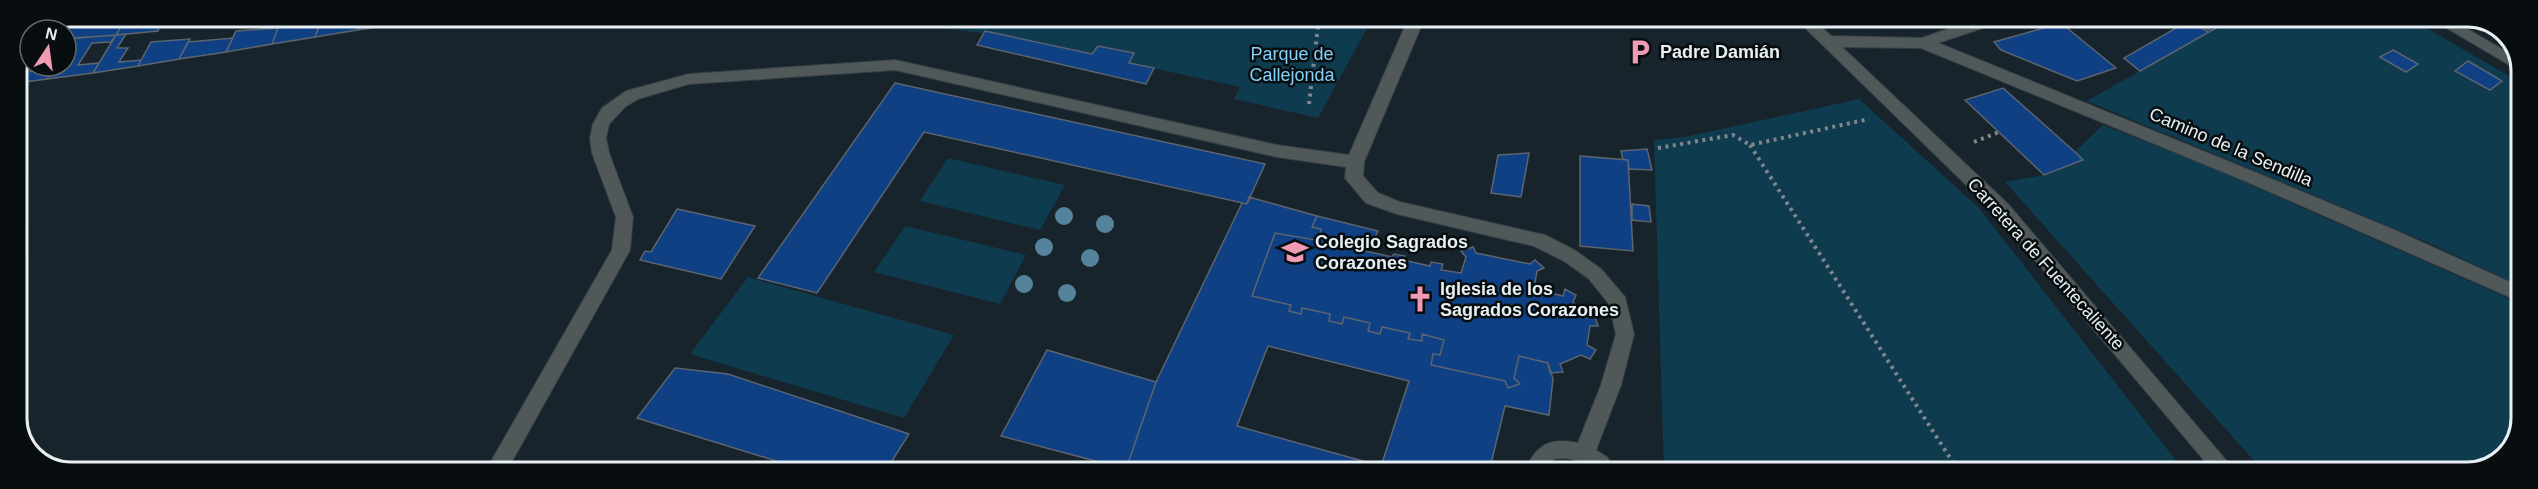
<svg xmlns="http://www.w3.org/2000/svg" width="2538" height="489" font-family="Helvetica,sans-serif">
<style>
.green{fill:#0f3b4f}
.building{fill:#0f4084;stroke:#5c646f;stroke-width:1.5;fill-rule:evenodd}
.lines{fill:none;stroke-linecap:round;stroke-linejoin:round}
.minor-casing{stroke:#354047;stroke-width:2}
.path{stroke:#7d878c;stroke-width:4;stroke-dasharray:3 4.5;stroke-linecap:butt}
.minor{fill:#515859;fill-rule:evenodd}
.tree{fill:#54839b}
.labels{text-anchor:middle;stroke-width:5;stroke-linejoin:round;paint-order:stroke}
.poi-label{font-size:18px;font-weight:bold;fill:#e7eff3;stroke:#080d0f;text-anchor:start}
.park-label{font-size:18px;fill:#85d0f7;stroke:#080d0f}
.street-label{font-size:18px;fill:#e7eff3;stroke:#080d0f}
.rim{fill:none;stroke:#e7eff3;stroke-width:3}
</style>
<rect width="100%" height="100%" fill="#18242b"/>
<!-- green -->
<path class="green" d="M 849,17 L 1373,17 L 1318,118 L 1234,99 L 1240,87 L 1129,63 L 1133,53 L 1098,46 L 1092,54 L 985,31 L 983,33 Z
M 1848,17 L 1948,17 L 1912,27 L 1905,21 L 1890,27 Z
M 2235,17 L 2408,17 L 2521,83 L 2521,286 L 2422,240 L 2087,101 Z
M 1859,99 L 1979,208 L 2185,472 L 1664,472 L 1654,140 L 1685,137 Z
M 2103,125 L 2217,170 L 2521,304 L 2521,429 L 2503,459 L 2468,472 L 2264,472 L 2005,182 L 2044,175 L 2083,161 L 2075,152 Z
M 948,158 L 1065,185 L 1040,230 L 920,201 Z
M 905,226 L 1026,255 L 1000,304 L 874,272 Z
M 748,277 L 954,335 L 904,418 L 690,354 Z"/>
<!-- building -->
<path class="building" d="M 70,16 L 127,17 L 116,35 L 66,39 L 66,30 L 38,30 Z
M 127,17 L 203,17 L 199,22 L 160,25 L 158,31 L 116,35 Z
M 203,17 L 284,17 L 282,21 L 196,27 Z
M 323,17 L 315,37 L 272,44 L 278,28 L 309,23 L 311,18 Z
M 363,17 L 401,17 L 398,24 L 357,30 Z
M 401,17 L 441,17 L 440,20 L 398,24 Z
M 2188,17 L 2235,17 L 2211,31 Z
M 362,20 L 357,30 L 315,37 L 319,26 Z
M 2188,21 L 2209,32 L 2140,71 L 2124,58 Z
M 2061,23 L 2116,68 L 2077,81 L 2001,50 L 1994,42 Z
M 278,28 L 272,44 L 226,52 L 236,31 Z
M 985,31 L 1092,54 L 1098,46 L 1134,53 L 1129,63 L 1154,68 L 1146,84 L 977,45 Z
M 126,34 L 117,48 L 128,48 L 119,62 L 141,60 L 138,66 L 93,73 L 116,35 Z
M 116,35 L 111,42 L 92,43 L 78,65 L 99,63 L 93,73 L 47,79 L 56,66 L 66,66 L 66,49 L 73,38 Z
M 233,38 L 226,52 L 179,59 L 188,42 Z
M 190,39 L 179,59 L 138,66 L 151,42 Z
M 2393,50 L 2418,64 L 2406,72 L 2380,57 Z
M 2468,61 L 2492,75 L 2502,81 L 2490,90 L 2455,71 Z
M 38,66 L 56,66 L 47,79 L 17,83 L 17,73 L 35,71 Z
M 895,83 L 1265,164 L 1247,204 L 924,132 L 817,293 L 758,278 Z
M 2003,88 L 2075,152 L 2083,160 L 2044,175 L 1965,100 Z
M 1647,149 L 1652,170 L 1629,169 L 1628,160 L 1623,160 L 1621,151 Z
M 1529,153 L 1521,197 L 1491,193 L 1498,155 Z
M 1580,156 L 1628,160 L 1633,251 L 1580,246 Z
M 1249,197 L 1317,216 L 1312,227 L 1321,229 L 1320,236 L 1316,236 L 1315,240 L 1275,233 L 1252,296 L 1291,305 L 1289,311 L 1301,314 L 1302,308 L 1330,314 L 1329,321 L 1342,324 L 1344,317 L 1370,323 L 1368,331 L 1380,334 L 1382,327 L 1410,333 L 1408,339 L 1422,341 L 1422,334 L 1444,340 L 1440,355 L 1433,354 L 1431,365 L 1505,381 L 1508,388 L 1520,384 L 1514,378 L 1519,356 L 1548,363 L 1553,379 L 1549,415 L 1505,406 L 1489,472 L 1136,472 L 1126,469 L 1156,382 L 1242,203 L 1247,204 ZM 1268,346 L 1409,381 L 1381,466 L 1237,426 Z
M 1632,204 L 1649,206 L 1651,222 L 1632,220 Z
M 677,209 L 755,226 L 721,279 L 640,260 L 645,251 L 651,252 Z
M 1317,216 L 1378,231 L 1373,241 L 1364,239 L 1362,246 L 1366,246 L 1365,251 L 1392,257 L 1394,254 L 1405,256 L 1403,260 L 1430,266 L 1431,262 L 1443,264 L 1441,270 L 1461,273 L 1466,257 L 1461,251 L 1473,247 L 1476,253 L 1530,264 L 1535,260 L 1544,268 L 1537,271 L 1534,289 L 1563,296 L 1565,289 L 1576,295 L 1573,302 L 1587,318 L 1595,317 L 1598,326 L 1590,326 L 1587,345 L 1596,350 L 1590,359 L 1581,355 L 1560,364 L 1563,372 L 1550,373 L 1548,363 L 1519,356 L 1514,378 L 1520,384 L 1508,388 L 1505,381 L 1431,365 L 1433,354 L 1440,355 L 1444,340 L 1422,334 L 1422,341 L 1408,339 L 1410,333 L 1382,327 L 1380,334 L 1368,331 L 1370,323 L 1344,317 L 1342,324 L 1329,321 L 1330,314 L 1302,308 L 1301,314 L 1289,311 L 1291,305 L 1252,296 L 1275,233 L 1315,240 L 1316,236 L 1320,236 L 1321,229 L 1312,227 Z
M 1047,350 L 1156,382 L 1126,469 L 1001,436 Z
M 675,368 L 728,374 L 909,434 L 885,472 L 812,472 L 637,418 Z"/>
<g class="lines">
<!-- minor casing -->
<g class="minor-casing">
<path id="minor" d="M 1409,17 L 1425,17 L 1364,162 L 1363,176 L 1378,193 L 1400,202 L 1545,235 L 1576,251 L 1601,269 L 1625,297 L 1634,334 L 1621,385 L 1596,450 L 1607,457 L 1616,472 L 1594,472 C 1583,461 1570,456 1554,459 L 1545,472 L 1525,472 C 1535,445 1550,437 1578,443 L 1601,385 L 1616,334 L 1609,304 L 1589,279 L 1564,261 L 1534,246 L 1397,214 L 1366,203 L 1345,178 L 1346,167 L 1277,157 L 895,70 L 689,84 L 638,99 L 625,107 L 609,124 L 606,138 L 609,153 L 633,217 L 630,250 L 506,472 L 485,472 L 612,250 L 616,217 L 592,153 L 590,138 L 593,124 L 602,108 L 626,91 L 689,74 L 895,60 L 1277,145 L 1349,155 Z
M 1794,17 L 1811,17 L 1831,36 L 1922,38 L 1982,17 L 2007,17 L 2004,21 L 1938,43 L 2257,173 L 2397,231 L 2521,287 L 2521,302 L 2245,181 L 1921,48 L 1842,47 L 2008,204 L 2236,472 L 2214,472 L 1996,214 Z
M 2428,17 L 2447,17 L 2519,59 L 2521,72 Z"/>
</g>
<!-- path -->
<path class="path" d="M 1309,104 L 1319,17
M 1974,142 L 1999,132
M 1750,145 L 1959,472
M 1658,148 L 1733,135 L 1750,145 L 1869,119"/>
<!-- minor -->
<use href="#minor" class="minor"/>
</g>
<!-- trees -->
<g class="tree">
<circle cx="1064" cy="216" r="9"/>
<circle cx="1105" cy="224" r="9"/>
<circle cx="1044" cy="247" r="9"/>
<circle cx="1090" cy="258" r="9"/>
<circle cx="1024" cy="284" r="9"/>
<circle cx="1067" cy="293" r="9"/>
</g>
<!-- icons -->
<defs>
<g id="parking-bare" transform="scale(2.07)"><path d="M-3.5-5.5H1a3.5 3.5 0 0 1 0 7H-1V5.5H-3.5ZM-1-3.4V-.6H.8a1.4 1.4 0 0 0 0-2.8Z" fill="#f19ab3" stroke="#080d0f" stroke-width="2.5" paint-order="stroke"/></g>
<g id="school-bare" transform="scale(2.07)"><path d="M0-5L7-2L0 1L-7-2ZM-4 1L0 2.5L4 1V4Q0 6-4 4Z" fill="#f19ab3" stroke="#080d0f" stroke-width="2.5" paint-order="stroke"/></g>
<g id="church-bare" transform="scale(2.07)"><path d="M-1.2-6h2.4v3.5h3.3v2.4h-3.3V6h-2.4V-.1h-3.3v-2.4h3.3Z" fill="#f19ab3" stroke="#080d0f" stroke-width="2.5" paint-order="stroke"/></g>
</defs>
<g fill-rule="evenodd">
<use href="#parking-bare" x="1640" y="52"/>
<use href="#school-bare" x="1295" y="252"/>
<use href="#church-bare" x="1420" y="299"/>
</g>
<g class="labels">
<!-- poi labels -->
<g class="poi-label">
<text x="1660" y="58">Padre Damián</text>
<text x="1315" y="248">Colegio Sagrados<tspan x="1315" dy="21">Corazones</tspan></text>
<text x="1440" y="295">Iglesia de los<tspan x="1440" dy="21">Sagrados Corazones</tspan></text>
</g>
<!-- park labels -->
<g class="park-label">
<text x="1292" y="60">Parque de<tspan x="1292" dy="21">Callejonda</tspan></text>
</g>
<!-- street labels -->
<g class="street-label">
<text transform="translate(2231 147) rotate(23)" y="6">Camino de la Sendilla</text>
<text transform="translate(2046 264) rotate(48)" y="6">Carretera de Fuentecaliente</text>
</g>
</g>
<!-- crop -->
<path d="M0 0H2538V489H0ZM71 27H2467A44 44 0 0 1 2511 71V418A44 44 0 0 1 2467 462H71A44 44 0 0 1 27 418V71A44 44 0 0 1 71 27Z" fill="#080d0f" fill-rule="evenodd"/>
<path class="rim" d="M71 27H2467A44 44 0 0 1 2511 71V418A44 44 0 0 1 2467 462H71A44 44 0 0 1 27 418V71A44 44 0 0 1 71 27Z"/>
<!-- north arrow -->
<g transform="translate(48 48) rotate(13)"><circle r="28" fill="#080d0f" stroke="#61676a" stroke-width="1.5"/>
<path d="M0-4.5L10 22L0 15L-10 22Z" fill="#f19ab3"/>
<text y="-9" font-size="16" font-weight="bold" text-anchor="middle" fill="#e7eff3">N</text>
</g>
</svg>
